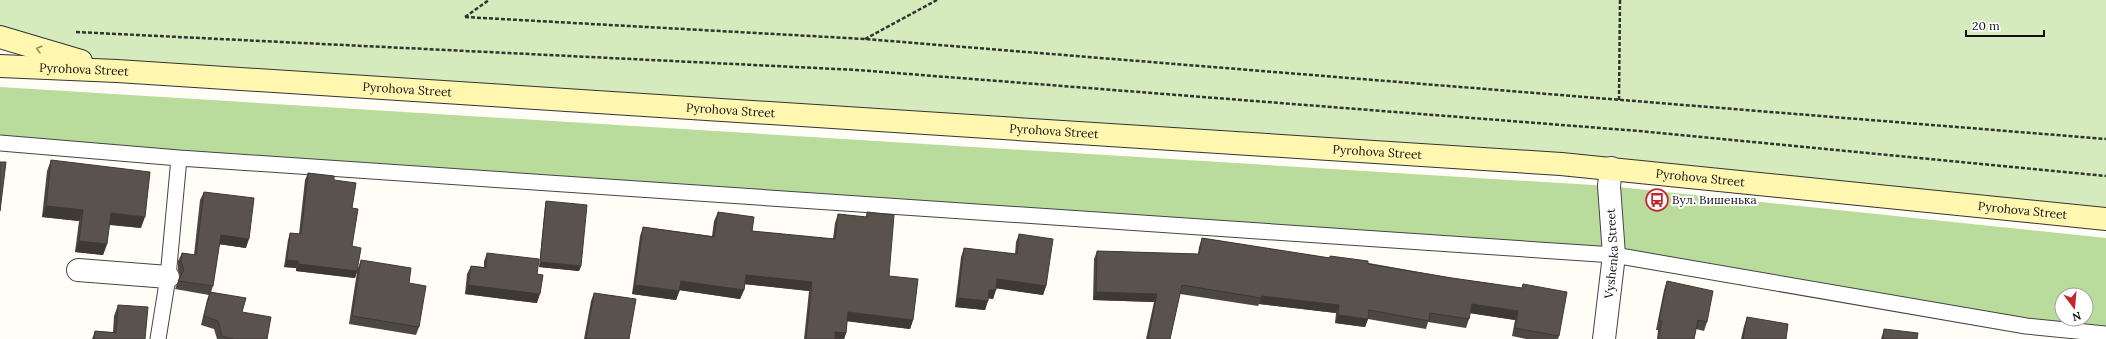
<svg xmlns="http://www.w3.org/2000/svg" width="2106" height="339" font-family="Lora,serif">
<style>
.green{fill:#d5ebbd}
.forest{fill:#b9dc9c;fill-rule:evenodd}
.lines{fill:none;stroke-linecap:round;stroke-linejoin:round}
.lane-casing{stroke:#444;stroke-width:17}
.street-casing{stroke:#444;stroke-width:24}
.secondary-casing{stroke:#333;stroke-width:24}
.path{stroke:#333;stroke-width:2.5;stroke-dasharray:4 2;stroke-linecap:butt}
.lane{stroke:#fff;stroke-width:15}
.street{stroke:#fff;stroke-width:22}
.secondary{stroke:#fff6b0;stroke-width:22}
.wall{fill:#4d4742}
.shaded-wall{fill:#3f3936}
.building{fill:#5a524d;stroke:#3f3936}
.oneway{stroke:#948f68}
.labels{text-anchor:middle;stroke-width:4;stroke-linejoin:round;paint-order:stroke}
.street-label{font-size:12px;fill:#111;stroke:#fff}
.poi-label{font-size:12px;fill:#111;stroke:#fff;text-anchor:start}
</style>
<rect width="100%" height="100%" fill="#fffdf5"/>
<!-- green -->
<path class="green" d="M 0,0 L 2106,0 L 2106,219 L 1611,168 L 117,71 L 0,37 Z"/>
<!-- forest -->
<path class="forest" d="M 0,87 L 1609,186 L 2106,238 L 2106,334 L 1614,255 L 0,143 ZM 2062,295 L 2086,295 L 2086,319 L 2062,319 Z"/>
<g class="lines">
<!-- lane casing -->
<g class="lane-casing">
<path id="lane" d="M 0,143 L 179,158 L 1614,255 L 2026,326 L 2106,334
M 158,339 L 168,277 L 179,158"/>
</g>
<!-- street casing -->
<g class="street-casing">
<g id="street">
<path d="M 78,270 L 168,277"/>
<path id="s1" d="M 1604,339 L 1614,255 L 1609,186 L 1611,168"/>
</g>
</g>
<!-- secondary casing -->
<g class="secondary-casing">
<g id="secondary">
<path d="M 0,37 L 81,61"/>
<path id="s2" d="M 0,66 L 117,71 L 1561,164 L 2106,219"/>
</g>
</g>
<!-- path -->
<path class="path" d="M 465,17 L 865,39 L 2106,139
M 465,17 L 489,0
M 76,32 L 857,70 L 1639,131 L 2106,176
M 865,39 L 937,0
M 1619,100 L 1620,0"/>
<!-- lane -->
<use href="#lane" class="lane"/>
<!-- street -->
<use href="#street" class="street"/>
<!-- secondary -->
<use href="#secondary" class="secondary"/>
</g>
<!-- wall -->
<path class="wall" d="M 51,160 L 141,228 L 109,225 L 107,244 L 103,255 L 75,252 L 79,221 L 42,217 L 47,171 Z
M 308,173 L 334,180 L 352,208 L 352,246 L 358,268 L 361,260 L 409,283 L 419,327 L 416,335 L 349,324 L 357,272 L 355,278 L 296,271 L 296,268 L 284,267 L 288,240 L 290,233 L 299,234 L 305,180 Z
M 204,192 L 246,248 L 219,244 L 213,286 L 211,292 L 242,312 L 267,339 L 217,339 L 214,329 L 201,325 L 207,300 L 209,295 L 175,289 L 180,277 L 178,270 L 178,261 L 182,253 L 194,255 L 200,200 Z
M 546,201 L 581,266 L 579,271 L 539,267 L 545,206 Z
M 718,212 L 752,231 L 833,239 L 835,223 L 838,214 L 866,217 L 867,212 L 889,276 L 913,320 L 910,329 L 847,321 L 846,333 L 844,339 L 804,339 L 809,291 L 745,284 L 744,290 L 740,299 L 680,290 L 676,300 L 632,294 L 640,236 L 643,227 L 712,236 L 714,221 Z
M 1019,234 L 1046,286 L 1043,295 L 996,288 L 993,299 L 988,298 L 985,310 L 955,307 L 961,257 L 964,248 L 1015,254 L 1016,242 Z
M 1202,238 L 1330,258 L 1330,256 L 1452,278 L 1522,288 L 1523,284 L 1559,336 L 1558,339 L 1526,339 L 1512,336 L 1515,320 L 1470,313 L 1469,319 L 1466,328 L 1428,322 L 1426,329 L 1368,319 L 1365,327 L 1335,323 L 1336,313 L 1259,304 L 1258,306 L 1180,294 L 1170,339 L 1146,339 L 1154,302 L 1093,300 L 1094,259 L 1097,251 L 1198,254 L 1199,247 Z
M 487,253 L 537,274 L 537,303 L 465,294 L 467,274 L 471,266 L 484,267 L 484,261 Z
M 1667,281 L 1707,322 L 1704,331 L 1696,329 L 1694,339 L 1657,339 L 1658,330 L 1656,330 L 1664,290 Z
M 594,293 L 629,339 L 584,339 L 591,301 Z
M 118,305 L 145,339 L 92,339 L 95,331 L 113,332 L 114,316 Z
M 1747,317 L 1786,339 L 1741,339 L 1744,326 Z
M 1884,329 L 1917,339 L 1881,339 Z"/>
<!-- shaded-wall -->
<path class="shaded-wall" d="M 46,206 L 83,210 L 79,221 L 42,217 Z
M 111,213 L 145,217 L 141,228 L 106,224 Z
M 221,235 L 249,239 L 246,248 L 218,244 Z
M 79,241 L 107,244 L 103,255 L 75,252 Z
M 287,260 L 298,261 L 296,268 L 284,267 Z
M 540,262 L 581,266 L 579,271 L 539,267 Z
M 298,264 L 357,271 L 355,278 L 296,271 Z
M 746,275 L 812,282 L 809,291 L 743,284 Z
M 997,279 L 1046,286 L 1043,295 L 994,288 Z
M 681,281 L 744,290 L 740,299 L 678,290 Z
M 468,285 L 540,294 L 537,303 L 465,294 Z
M 635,285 L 679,291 L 676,300 L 632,294 Z
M 989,290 L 996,290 L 993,299 L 986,298 Z
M 1096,292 L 1157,294 L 1154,302 L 1093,300 Z
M 1262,296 L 1339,305 L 1336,313 L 1259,304 Z
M 958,298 L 988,301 L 985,310 L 955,307 Z
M 1472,304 L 1518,311 L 1515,320 L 1469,313 Z
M 848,312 L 913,320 L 910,329 L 845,321 Z
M 1338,315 L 1368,319 L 1365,327 L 1335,323 Z
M 835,332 L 846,333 L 844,339 L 833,339 Z"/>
<!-- building -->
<path class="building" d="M 51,160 L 150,172 L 145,217 L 111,213 L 107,244 L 79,241 L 83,210 L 46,206 Z
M 0,162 L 6,162 L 0,211 Z
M 308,173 L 334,176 L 334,180 L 356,183 L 352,208 L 358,209 L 352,246 L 361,248 L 357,271 L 298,264 L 298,261 L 287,260 L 290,233 L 301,234 Z
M 204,192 L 254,198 L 249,239 L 221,235 L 213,286 L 178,281 L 184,270 L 181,261 L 182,253 L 196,255 Z
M 546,201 L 587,205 L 581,266 L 540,262 Z
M 718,212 L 754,217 L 752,231 L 835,239 L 838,214 L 867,217 L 867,212 L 894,215 L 889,276 L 918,279 L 913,320 L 848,312 L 846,333 L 835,332 L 835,339 L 806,339 L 812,282 L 746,275 L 744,290 L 681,281 L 679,291 L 635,285 L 643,227 L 714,237 Z
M 1019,234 L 1053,239 L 1046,286 L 997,279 L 996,290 L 989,290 L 988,301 L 958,298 L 964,248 L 1017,254 Z
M 1202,238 L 1330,258 L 1330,256 L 1368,261 L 1368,264 L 1452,278 L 1522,288 L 1523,284 L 1567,292 L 1559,336 L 1515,328 L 1518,311 L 1472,304 L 1469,319 L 1430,313 L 1429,321 L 1369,310 L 1368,319 L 1338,315 L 1339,305 L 1262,296 L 1261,298 L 1182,285 L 1170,339 L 1148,339 L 1157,294 L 1096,292 L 1097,251 L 1199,254 Z
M 487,253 L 539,259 L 537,274 L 543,275 L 540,294 L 468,285 L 471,266 L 486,268 Z
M 361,260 L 411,268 L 409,283 L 426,286 L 419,327 L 352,316 Z
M 1667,281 L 1713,291 L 1707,322 L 1698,320 L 1694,339 L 1658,339 L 1662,321 L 1659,321 Z
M 210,292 L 246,298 L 242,312 L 271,317 L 267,339 L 233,339 L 222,336 L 218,321 L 204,316 Z
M 594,293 L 636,299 L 629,339 L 586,339 Z
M 118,305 L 148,307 L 145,339 L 94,339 L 95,331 L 116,333 Z
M 1747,317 L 1788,324 L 1786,339 L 1743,339 Z
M 1884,329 L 1918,333 L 1917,339 L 1883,339 Z"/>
<!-- one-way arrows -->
<defs><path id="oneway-chevron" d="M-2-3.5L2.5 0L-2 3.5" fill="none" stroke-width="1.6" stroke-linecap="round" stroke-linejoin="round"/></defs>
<use class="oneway" href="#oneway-chevron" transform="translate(39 49) rotate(-164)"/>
<!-- icons -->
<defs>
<g id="bus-ring" transform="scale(1.15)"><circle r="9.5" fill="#fff" stroke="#c4262e" stroke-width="1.5"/><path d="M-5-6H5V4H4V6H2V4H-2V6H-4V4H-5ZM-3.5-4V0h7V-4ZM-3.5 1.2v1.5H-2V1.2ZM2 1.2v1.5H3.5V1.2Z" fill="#c4262e"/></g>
</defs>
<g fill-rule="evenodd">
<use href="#bus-ring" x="1657" y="200"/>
</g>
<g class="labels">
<!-- street labels -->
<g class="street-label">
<text dy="4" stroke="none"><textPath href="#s2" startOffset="84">Pyrohova Street</textPath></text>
<text dy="4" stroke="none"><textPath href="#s2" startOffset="408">Pyrohova Street</textPath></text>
<text dy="4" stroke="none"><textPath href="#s2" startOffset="732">Pyrohova Street</textPath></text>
<text dy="4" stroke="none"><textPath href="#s2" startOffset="1056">Pyrohova Street</textPath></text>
<text dy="4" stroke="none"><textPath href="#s2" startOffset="1380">Pyrohova Street</textPath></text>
<text dy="4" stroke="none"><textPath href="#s2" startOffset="1704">Pyrohova Street</textPath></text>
<text dy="4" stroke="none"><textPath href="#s2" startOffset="2028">Pyrohova Street</textPath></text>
<text dy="4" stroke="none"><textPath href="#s1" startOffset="86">Vyshenka Street</textPath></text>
</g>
<!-- poi labels -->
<g class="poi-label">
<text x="1672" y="204">Вул. Вишенька</text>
</g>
</g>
<!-- north arrow -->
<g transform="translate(2074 307) rotate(164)"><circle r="19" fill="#ffffff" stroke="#a0a0a0"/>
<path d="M0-3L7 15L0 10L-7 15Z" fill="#c4262e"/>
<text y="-6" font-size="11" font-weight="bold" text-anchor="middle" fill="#111111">N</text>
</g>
<!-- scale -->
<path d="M1966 30v6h78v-6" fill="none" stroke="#111111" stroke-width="2"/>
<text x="1972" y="30" font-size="12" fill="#111111" stroke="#ffffff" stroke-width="3" paint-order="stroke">20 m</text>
</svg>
